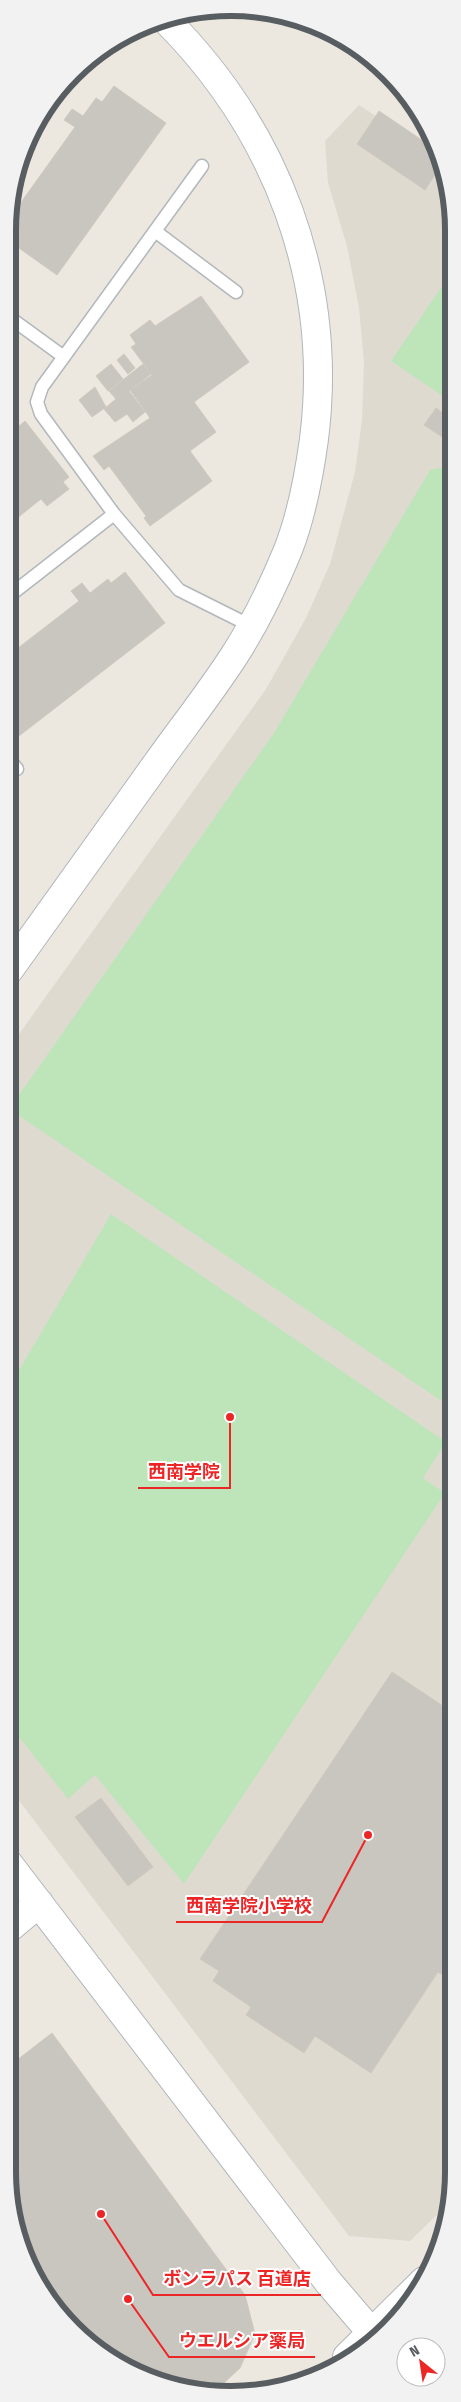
<svg xmlns="http://www.w3.org/2000/svg" width="461" height="2402" font-family="'Fira Sans Condensed','Noto Sans JP',sans-serif">
<style>
.education{fill:#dedad0}
.garden{fill:#bee5ba}
.building{fill:#c9c5bf;stroke:#d1c9be}
.lines{fill:none;stroke-linecap:round;stroke-linejoin:round}
.service-casing{stroke:#b2b7bb;stroke-width:15}
.tertiary-casing{stroke:#b2b7bb;stroke-width:30}
.service{stroke:#fff;stroke-width:12}
.tertiary{stroke:#fff;stroke-width:28}
.rim{fill:none;stroke:#585d61;stroke-width:6}
.leader{fill:none;stroke:#ec2527;stroke-width:2}
.callout-dot{fill:#ec2527;stroke:#fff;stroke-width:2}
.callout-label{font-size:18px;text-anchor:middle;font-weight:bold;fill:#ec2527;stroke:#fff;stroke-width:4;stroke-linejoin:round;paint-order:stroke}
</style>
<rect width="100%" height="100%" fill="#ece8df"/>
<!-- education -->
<path class="education" d="M 359,105 L 437,156 L 453,216 L 451,2201 L 410,2241 L 349,2236 L 8,1786 L 9,1048 L 266,689 L 306,618 L 330,564 L 355,472 L 362,420 L 364,362 L 359,308 L 347,246 L 328,183 L 325,141 Z"/>
<!-- garden -->
<path class="garden" d="M 453,270 L 453,403 L 391,361 Z
M 453,465 L 452,1408 L 9,1109 L 274,733 L 430,470 Z
M 111,1214 L 446,1442 L 423,1478 L 445,1493 L 184,1884 L 95,1775 L 68,1799 L 8,1723 L 8,1389 Z"/>
<!-- building -->
<path class="building" d="M 114,86 L 166,123 L 57,275 L 9,241 L 9,203 L 17,208 L 75,127 L 64,120 L 72,109 L 83,116 L 96,98 L 102,102 Z
M 379,111 L 435,149 L 440,167 L 425,190 L 357,144 Z
M 201,296 L 249,362 L 194,402 L 216,432 L 190,451 L 212,481 L 150,526 L 144,518 L 146,516 L 109,466 L 104,470 L 93,456 L 150,418 L 130,390 L 152,375 L 131,347 L 136,344 L 130,335 L 150,320 L 155,326 Z
M 124,354 L 135,368 L 128,374 L 117,360 Z
M 111,364 L 123,379 L 108,391 L 96,376 Z
M 143,364 L 151,374 L 129,391 L 145,412 L 133,422 L 127,414 L 115,422 L 104,409 L 116,399 L 109,391 Z
M 9,371 L 17,376 L 9,387 Z
M 95,387 L 106,407 L 92,417 L 79,400 Z
M 436,408 L 453,420 L 453,444 L 424,425 Z
M 12,418 L 19,426 L 25,421 L 69,477 L 63,482 L 69,489 L 47,506 L 41,499 L 16,519 L 9,510 L 9,421 Z
M 125,572 L 165,623 L 19,736 L 9,724 L 9,655 L 79,601 L 71,591 L 82,583 L 90,593 L 108,579 L 111,583 Z
M 392,1672 L 449,1710 L 452,1706 L 452,1981 L 438,1972 L 371,2073 L 315,2036 L 304,2053 L 246,2015 L 251,2007 L 213,1981 L 219,1971 L 200,1959 Z
M 101,1798 L 153,1867 L 128,1886 L 75,1817 Z
M 52,2033 L 245,2295 L 255,2334 L 240,2368 L 213,2393 L 132,2372 L 73,2329 L 24,2257 L 8,2172 L 8,2067 Z"/>
<g class="lines">
<!-- service casing -->
<g class="service-casing">
<path id="service" d="M 202,166 L 42,387 L 37,402 L 41,414 L 114,514 L 179,590 L 251,626
M 155,231 L 236,292
M 9,317 L 64,357
M 9,596 L 114,514
M 9,759 L 17,769"/>
</g>
<!-- tertiary casing -->
<g class="tertiary-casing">
<path id="tertiary" d="M 9,970 C 58,901 108,832 158,762 C 183,727 210,693 234,656 C 254,625 274,584 288,550 C 302,514 309,476 314,439 C 334,281 277,131 165,19
M 8,1863 L 329,2283 L 377,2339
M 8,1929 L 39,1903
M 347,2357 L 424,2281"/>
</g>
<!-- service -->
<use href="#service" class="service"/>
<!-- tertiary -->
<use href="#tertiary" class="tertiary"/>
</g>
<!-- crop -->
<path d="M0 0H461V2402H0ZM230 16H231A214 214 0 0 1 445 230V2172A214 214 0 0 1 231 2386H230A214 214 0 0 1 16 2172V230A214 214 0 0 1 230 16Z" fill="#f2f2f2" fill-rule="evenodd"/>
<path class="rim" d="M230 16H231A214 214 0 0 1 445 230V2172A214 214 0 0 1 231 2386H230A214 214 0 0 1 16 2172V230A214 214 0 0 1 230 16Z"/>
<!-- callouts -->
<path class="leader" d="M230 1417L230 1488H138M368 1835L322 1922H176M101 2214L153 2295H321M128 2299L169 2357H315"/>
<g class="callout-dot">
<circle cx="230" cy="1417" r="5"/>
<circle cx="368" cy="1835" r="5"/>
<circle cx="101" cy="2214" r="5"/>
<circle cx="128" cy="2299" r="5"/>
</g>
<g class="callout-label">
<text x="184" y="1478">西南学院</text>
<text x="249" y="1912">西南学院小学校</text>
<text x="237" y="2285">ボンラパス 百道店</text>
<text x="242" y="2347">ウエルシア薬局</text>
</g>
<!-- north arrow -->
<g transform="translate(421 2362) rotate(330)"><circle r="24" fill="#ffffff" stroke="#bcbec0"/>
<path d="M0-4L9 19L0 12L-9 19Z" fill="#ec2527"/>
<text y="-8" font-size="14" font-weight="bold" text-anchor="middle" fill="#585d61">N</text>
</g>
</svg>
